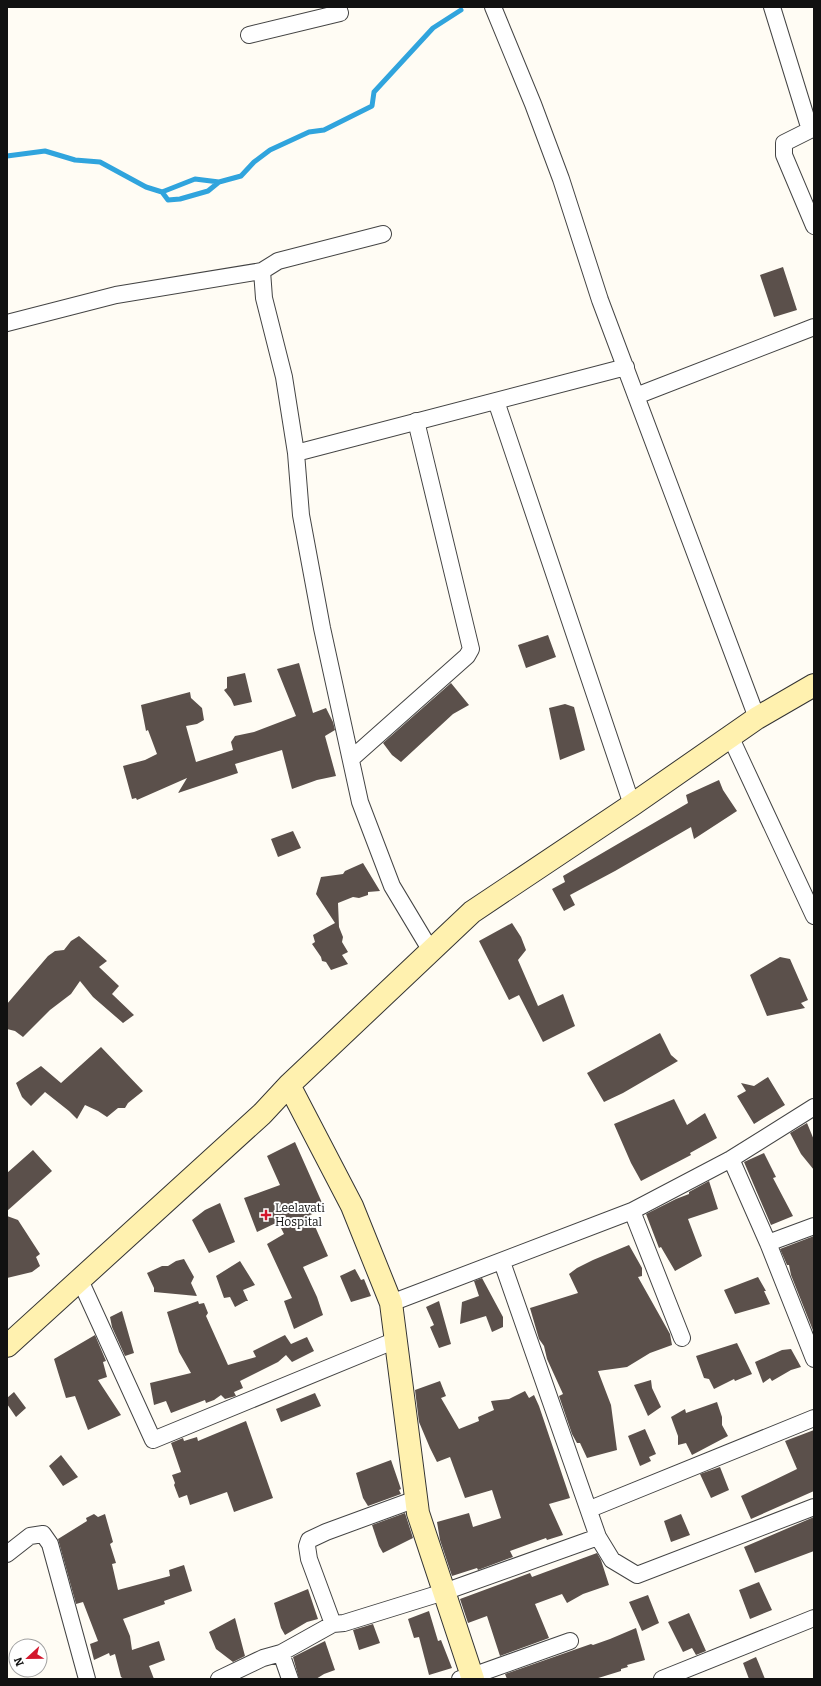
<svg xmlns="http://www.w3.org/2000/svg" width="821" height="1686" font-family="Bitter,serif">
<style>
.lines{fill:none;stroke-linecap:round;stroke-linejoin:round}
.stream{stroke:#30a4dd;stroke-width:5}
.building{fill:#5b504b}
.minor-casing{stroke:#444;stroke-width:18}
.secondary-casing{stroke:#333;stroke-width:24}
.minor{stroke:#fff;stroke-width:16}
.secondary{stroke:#fff1af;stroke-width:22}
.poi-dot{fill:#d3162c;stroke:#fff;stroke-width:1.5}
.labels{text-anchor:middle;stroke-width:4;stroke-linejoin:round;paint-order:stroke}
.poi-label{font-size:12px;fill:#111;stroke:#fff;text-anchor:start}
</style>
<rect width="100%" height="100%" fill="#fffcf4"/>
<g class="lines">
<!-- stream -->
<path class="stream" d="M 7,156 L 45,151 L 75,160 L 100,162 L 146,187 L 162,192 L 168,200 L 180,199 L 208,191 L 219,182 L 241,176 L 254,162 L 270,150 L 309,132 L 324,130 L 372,106 L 374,92 L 433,28 L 461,10
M 162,192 L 195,179 L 219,182"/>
</g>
<!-- building -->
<path class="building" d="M 783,267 L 797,310 L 774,317 L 760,275 Z
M 548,635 L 556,657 L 526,668 L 518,645 Z
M 299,663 L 313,713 L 326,708 L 333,722 L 335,730 L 325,736 L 336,776 L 317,780 L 292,789 L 282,750 L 235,764 L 238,773 L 178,793 L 187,778 L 137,800 L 136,798 L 132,799 L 123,766 L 145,760 L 157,754 L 148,730 L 146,731 L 141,705 L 190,692 L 191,698 L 202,708 L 204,720 L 197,724 L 186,726 L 196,762 L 233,750 L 231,742 L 235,736 L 254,732 L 296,716 L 277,669 Z
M 245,673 L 252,702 L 234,706 L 231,699 L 224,690 L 227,688 L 227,677 Z
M 451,683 L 469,705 L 453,714 L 401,762 L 392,755 L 383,743 Z
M 565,704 L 574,707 L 585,750 L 560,760 L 549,708 Z
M 719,780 L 723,790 L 737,811 L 694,839 L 691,827 L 615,871 L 570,895 L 575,905 L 564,911 L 552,889 L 565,882 L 563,876 L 688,803 L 686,795 Z
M 293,831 L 301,848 L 278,857 L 271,839 Z
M 363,863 L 380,891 L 368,892 L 368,895 L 359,898 L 353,897 L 338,903 L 339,927 L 343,937 L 342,942 L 348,952 L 342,955 L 348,964 L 331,970 L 326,962 L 322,961 L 321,957 L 312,944 L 315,942 L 313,935 L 335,923 L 316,894 L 321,877 L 343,874 L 345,871 Z
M 512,923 L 521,937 L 526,950 L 518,960 L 538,1006 L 563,994 L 575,1026 L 543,1042 L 519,995 L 509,1000 L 479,941 Z
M 79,936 L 107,961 L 99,967 L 119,986 L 112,994 L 134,1015 L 123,1023 L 93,997 L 80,981 L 71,994 L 50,1010 L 23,1037 L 15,1031 L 7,1029 L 7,1004 L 48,956 L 55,951 L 64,950 L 71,941 Z
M 780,957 L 790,959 L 808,1000 L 801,1003 L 805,1008 L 767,1016 L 750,975 Z
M 660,1033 L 671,1055 L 678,1061 L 623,1093 L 604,1102 L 587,1073 Z
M 101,1047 L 143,1091 L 128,1103 L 125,1108 L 118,1108 L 107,1117 L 98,1111 L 85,1105 L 77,1119 L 69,1111 L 45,1092 L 31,1106 L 22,1097 L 16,1083 L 41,1066 L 61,1083 Z
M 768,1077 L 785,1105 L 754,1124 L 737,1096 L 746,1091 L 741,1083 L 754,1086 Z
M 674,1099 L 687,1125 L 705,1113 L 717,1138 L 690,1153 L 691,1155 L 641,1181 L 631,1163 L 614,1124 Z
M 807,1123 L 814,1140 L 814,1170 L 801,1154 L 790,1133 Z
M 295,1142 L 323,1205 L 320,1211 L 310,1215 L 328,1256 L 303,1267 L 317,1297 L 323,1315 L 294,1329 L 284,1301 L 292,1298 L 267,1244 L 284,1234 L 278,1222 L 257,1232 L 244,1198 L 280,1185 L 267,1156 Z
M 33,1150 L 52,1171 L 7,1211 L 7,1173 Z
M 764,1153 L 776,1177 L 773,1178 L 793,1216 L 771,1225 L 744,1162 Z
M 709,1181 L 718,1209 L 688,1219 L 702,1256 L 675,1271 L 661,1247 L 659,1248 L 646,1214 L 676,1199 L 689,1194 L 689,1192 Z
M 220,1203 L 235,1242 L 209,1253 L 192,1220 L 205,1210 Z
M 7,1216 L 18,1220 L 40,1254 L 36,1257 L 40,1266 L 32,1272 L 7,1278 Z
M 814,1236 L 814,1333 L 791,1275 L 789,1265 L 787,1265 L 780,1249 Z
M 629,1245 L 642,1268 L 642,1276 L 638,1277 L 670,1334 L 672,1345 L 650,1353 L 627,1367 L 598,1371 L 611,1405 L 617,1450 L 587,1458 L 580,1443 L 577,1443 L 572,1434 L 559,1396 L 563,1394 L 547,1359 L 544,1346 L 539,1339 L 530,1308 L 578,1293 L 569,1274 L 577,1268 L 593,1260 Z
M 184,1259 L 194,1277 L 191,1283 L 197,1296 L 154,1292 L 154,1288 L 147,1273 L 162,1266 L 168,1266 L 176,1261 Z
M 240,1261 L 255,1285 L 243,1290 L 248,1301 L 246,1301 L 235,1307 L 230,1297 L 224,1298 L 216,1276 Z
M 355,1269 L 361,1280 L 364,1279 L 371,1296 L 351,1302 L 340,1276 Z
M 758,1277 L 766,1291 L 764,1291 L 770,1304 L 735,1314 L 724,1290 Z
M 482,1278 L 503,1317 L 503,1327 L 492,1332 L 486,1316 L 460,1324 L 462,1302 L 479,1296 L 474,1281 Z
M 198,1301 L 199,1304 L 204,1303 L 208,1313 L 206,1316 L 228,1365 L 256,1357 L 253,1351 L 285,1335 L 291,1344 L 307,1337 L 314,1351 L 292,1362 L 286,1355 L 278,1362 L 240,1381 L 243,1388 L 234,1392 L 236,1396 L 225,1399 L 221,1395 L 214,1400 L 206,1403 L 205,1400 L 171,1413 L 166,1401 L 154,1405 L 150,1383 L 191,1373 L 179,1352 L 167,1312 Z
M 439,1301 L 451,1344 L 439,1348 L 430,1327 L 434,1325 L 426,1307 Z
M 122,1311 L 134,1353 L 125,1356 L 112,1327 L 110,1317 Z
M 95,1335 L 106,1361 L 103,1362 L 107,1377 L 98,1380 L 121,1415 L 88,1430 L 75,1396 L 66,1398 L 54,1359 Z
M 737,1343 L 752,1374 L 735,1381 L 734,1379 L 714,1389 L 709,1379 L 704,1378 L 696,1356 Z
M 791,1349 L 801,1367 L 791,1370 L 772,1381 L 770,1378 L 763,1383 L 755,1362 L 782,1350 Z
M 651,1380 L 652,1388 L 661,1407 L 648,1416 L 634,1385 Z
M 440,1381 L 446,1396 L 441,1398 L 459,1429 L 479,1421 L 478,1417 L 494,1410 L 491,1401 L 509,1399 L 525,1391 L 529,1398 L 534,1395 L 539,1406 L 570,1498 L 549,1504 L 563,1535 L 547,1540 L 546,1538 L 510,1551 L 513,1557 L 478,1570 L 477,1568 L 452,1576 L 440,1540 L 437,1522 L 469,1513 L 473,1527 L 501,1518 L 492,1490 L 465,1498 L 450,1457 L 437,1462 L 430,1448 L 419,1422 L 415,1390 Z
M 14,1392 L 26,1408 L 16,1417 L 7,1404 L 7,1398 Z
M 315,1393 L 321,1406 L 281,1422 L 276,1409 Z
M 717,1402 L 722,1417 L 722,1425 L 728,1436 L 692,1455 L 686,1443 L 678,1445 L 678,1436 L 671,1417 L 685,1409 L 686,1413 Z
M 246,1421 L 273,1498 L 234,1512 L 227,1492 L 190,1505 L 187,1495 L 179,1498 L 174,1485 L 175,1483 L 172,1475 L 181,1472 L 171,1443 L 183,1438 L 184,1441 L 197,1437 L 198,1441 Z
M 645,1429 L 656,1454 L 649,1457 L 651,1461 L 640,1466 L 628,1436 Z
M 814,1430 L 814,1491 L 751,1519 L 741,1496 L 797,1469 L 785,1441 Z
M 61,1455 L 78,1477 L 63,1486 L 49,1466 Z
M 391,1460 L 401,1489 L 399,1490 L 401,1494 L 368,1506 L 363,1498 L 356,1473 Z
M 720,1467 L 729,1490 L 711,1498 L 700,1474 Z
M 405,1513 L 413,1538 L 383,1553 L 379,1546 L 372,1525 Z
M 94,1514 L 98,1517 L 105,1514 L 113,1542 L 110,1544 L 116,1563 L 112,1564 L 118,1590 L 170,1576 L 169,1570 L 184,1565 L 192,1591 L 164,1601 L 165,1604 L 123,1619 L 130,1636 L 132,1650 L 159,1641 L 165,1660 L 149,1666 L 154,1679 L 124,1679 L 121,1677 L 115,1654 L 110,1656 L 109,1653 L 94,1660 L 90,1644 L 98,1641 L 83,1602 L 76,1604 L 58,1539 L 87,1521 L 86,1518 Z
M 681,1514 L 690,1535 L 671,1542 L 664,1521 Z
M 814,1517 L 814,1551 L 755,1573 L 744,1547 Z
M 597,1553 L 601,1560 L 609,1585 L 583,1594 L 567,1603 L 562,1594 L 535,1604 L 549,1638 L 500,1656 L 487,1616 L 468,1623 L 460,1599 L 530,1573 L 532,1577 Z
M 759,1582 L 772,1610 L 750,1619 L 739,1590 Z
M 308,1589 L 318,1619 L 307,1622 L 285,1635 L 281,1628 L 274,1603 Z
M 648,1595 L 659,1623 L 642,1631 L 629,1602 Z
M 429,1611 L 438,1641 L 441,1640 L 452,1668 L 429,1675 L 419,1637 L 414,1638 L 408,1619 Z
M 689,1613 L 706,1651 L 696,1655 L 692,1648 L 683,1652 L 668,1622 Z
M 235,1618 L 245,1656 L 233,1662 L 216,1649 L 209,1632 Z
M 373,1624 L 380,1643 L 359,1650 L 353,1630 Z
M 636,1628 L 645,1660 L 627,1665 L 628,1667 L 621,1669 L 621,1671 L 595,1679 L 507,1679 L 505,1674 L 591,1644 L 593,1645 L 610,1639 Z
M 325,1641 L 335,1670 L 324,1674 L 316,1679 L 299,1679 L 293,1657 Z
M 756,1657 L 759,1664 L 765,1679 L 749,1679 L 743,1663 Z"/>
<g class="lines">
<!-- minor casing -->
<g class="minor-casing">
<path id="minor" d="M 493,7 L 533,104 L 561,179 L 600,300 L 757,718
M 772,7 L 810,130
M 249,35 L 340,13 L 338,7
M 814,128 L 784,143 L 784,155 L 814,226
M 383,234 L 278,261 L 262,271 L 264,298 L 284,377 L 296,453 L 301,515 L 322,628 L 360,802 L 392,886 L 431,951
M 7,323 L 116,295 L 262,271
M 636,396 L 814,327
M 496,401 L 632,805
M 296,453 L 626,367
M 730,736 L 814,916
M 351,759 L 467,656 L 471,649 L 416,421
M 731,1159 L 768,1243 L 814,1359
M 632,1211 L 682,1338
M 768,1243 L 814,1226
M 502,1262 L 598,1537 L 612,1560 L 637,1575 L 814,1507
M 80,1280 L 153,1440 L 396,1340
M 391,1303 L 632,1211 L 731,1159 L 814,1107
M 590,1509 L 814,1418
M 7,1554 L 30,1536 L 43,1534 L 50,1544 L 87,1679
M 333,1624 L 309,1559 L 307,1546 L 309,1540 L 326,1532 L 416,1499
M 281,1653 L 290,1679
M 219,1679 L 263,1658 L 281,1653 L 333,1624 L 344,1623 L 444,1592 L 598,1537
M 460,1679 L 472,1676 L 570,1641
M 662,1679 L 814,1618"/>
</g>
<!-- secondary casing -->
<g class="secondary-casing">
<path id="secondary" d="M 289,1085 L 352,1206 L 391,1303 L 418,1513 L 473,1679
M 7,1346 L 262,1114 L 289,1085 L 472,912 L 632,805 L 757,718 L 814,685"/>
</g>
<!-- minor -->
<use href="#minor" class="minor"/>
<!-- secondary -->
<use href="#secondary" class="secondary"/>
</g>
<!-- markers -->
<path class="poi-dot" d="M264 1209h4v4h4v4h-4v4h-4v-4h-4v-4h4z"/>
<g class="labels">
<!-- poi labels -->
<g class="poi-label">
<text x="275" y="1212">Leelavati<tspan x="275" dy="14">Hospital</tspan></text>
</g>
</g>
<!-- border -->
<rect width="821" height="1686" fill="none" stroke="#111111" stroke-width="16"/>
<!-- north arrow -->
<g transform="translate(28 1658) rotate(248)"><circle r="19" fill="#ffffff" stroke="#a0a0a0"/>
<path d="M0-3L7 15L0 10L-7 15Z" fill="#d3162c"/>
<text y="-6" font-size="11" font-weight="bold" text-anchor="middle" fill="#111111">N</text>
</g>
</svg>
